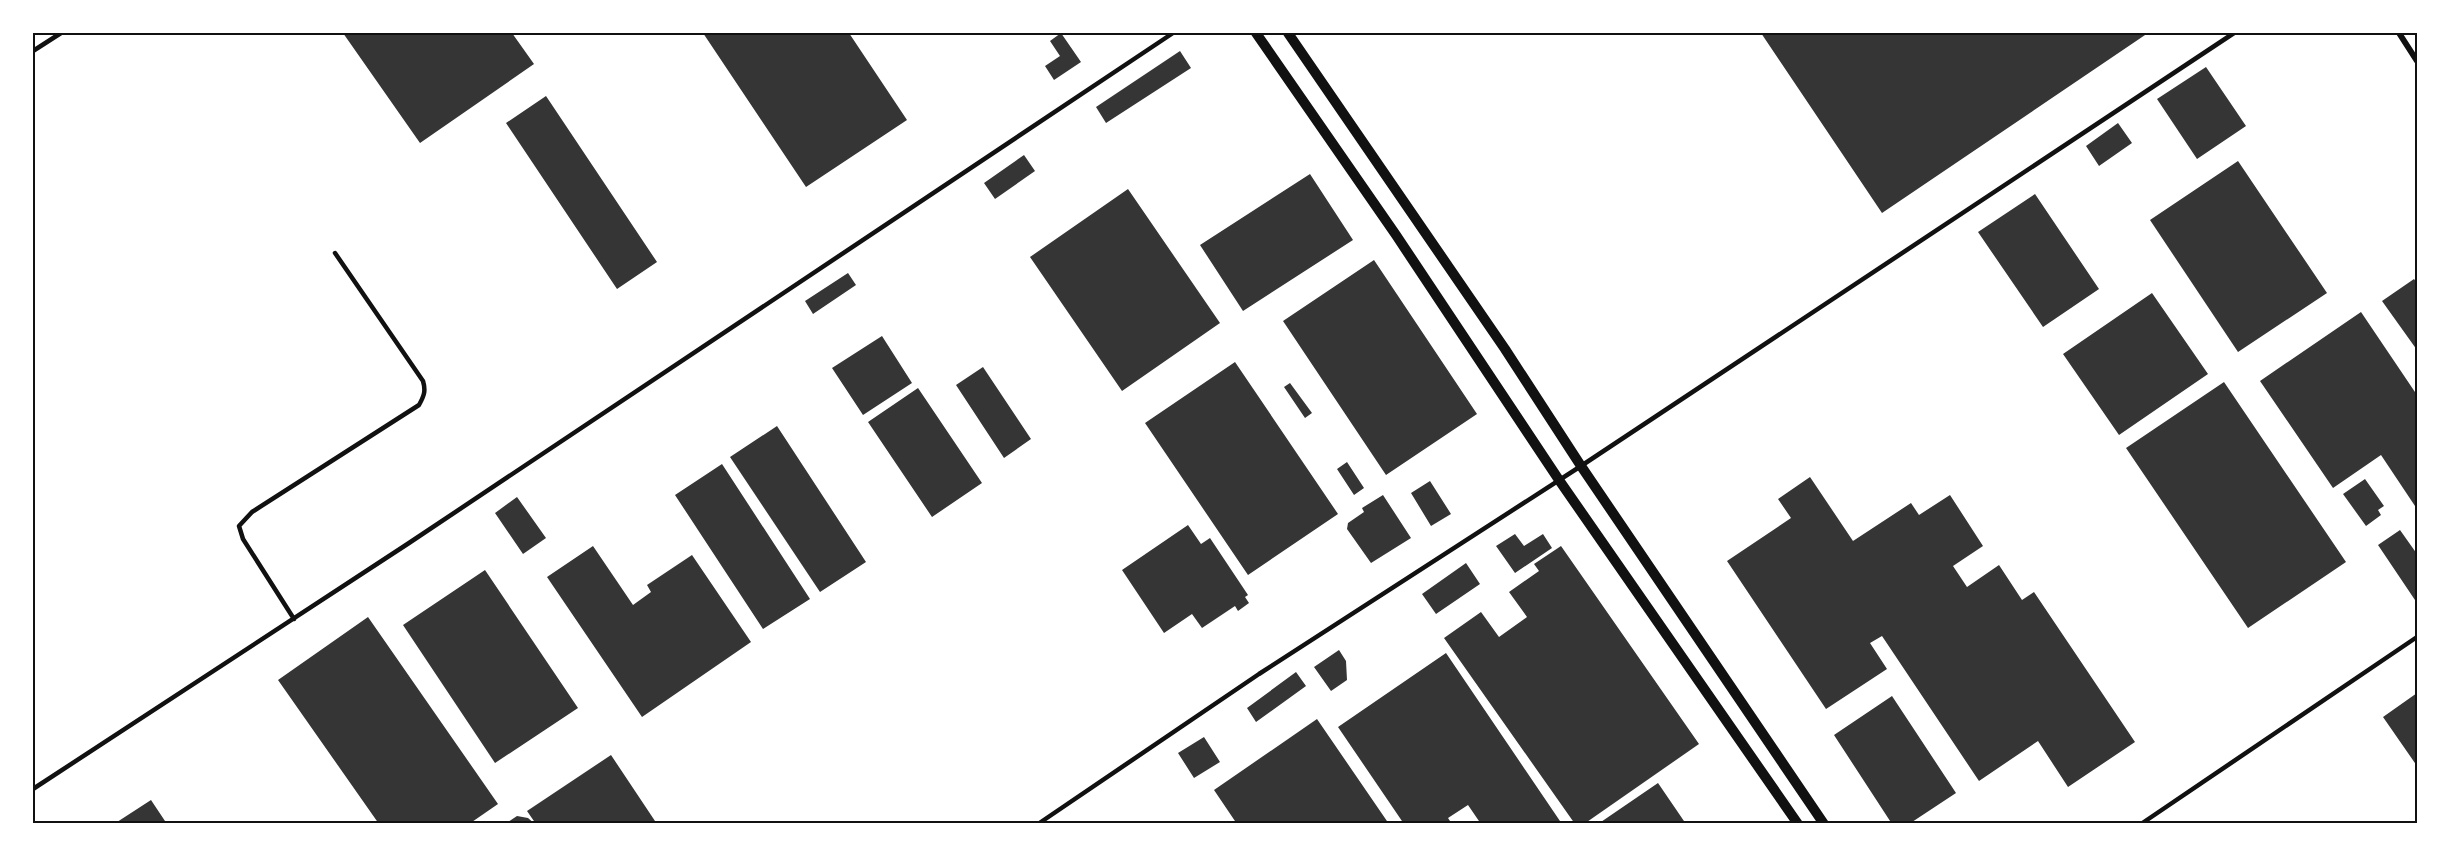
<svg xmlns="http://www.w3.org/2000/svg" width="2450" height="857" font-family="Overpass,sans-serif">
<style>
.building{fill:#353535}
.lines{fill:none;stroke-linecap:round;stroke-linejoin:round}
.service{stroke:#111;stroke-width:4.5}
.minor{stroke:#111;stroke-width:6}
.tertiary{stroke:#111;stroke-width:10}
.neatline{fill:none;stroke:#111;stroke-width:2}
</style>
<rect width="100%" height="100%" fill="#fff"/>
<!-- building -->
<path class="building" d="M 343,33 L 512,33 L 534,64 L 420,143 Z
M 703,33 L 849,33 L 907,120 L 806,187 Z
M 1061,33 L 1081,62 L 1054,80 L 1045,66 L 1060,56 L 1050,41 Z
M 1761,33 L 2148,33 L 1882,213 Z
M 1180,51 L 1191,68 L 1106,123 L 1096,107 Z
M 2206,67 L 2246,126 L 2197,159 L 2157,99 Z
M 546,96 L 657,262 L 617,289 L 506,123 Z
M 2118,123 L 2132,143 L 2099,166 L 2086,146 Z
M 1024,155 L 1035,171 L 995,199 L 984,183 Z
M 2238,161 L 2327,293 L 2238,352 L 2150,220 Z
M 1310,174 L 1353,240 L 1243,311 L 1200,245 Z
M 1128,189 L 1220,323 L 1122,391 L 1030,257 Z
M 2035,194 L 2099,289 L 2043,327 L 1978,232 Z
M 1374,260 L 1477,414 L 1386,475 L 1283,321 Z
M 848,273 L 856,285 L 813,314 L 805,301 Z
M 2414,279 L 2417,283 L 2417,350 L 2382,301 Z
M 2152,293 L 2208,374 L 2119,435 L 2063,354 Z
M 2361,312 L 2417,395 L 2417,509 L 2381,455 L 2333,488 L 2260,381 Z
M 882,336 L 912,383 L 863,415 L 832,368 Z
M 1235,362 L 1338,514 L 1248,575 L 1145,423 Z
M 983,367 L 1031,439 L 1004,458 L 956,385 Z
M 2224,382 L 2346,562 L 2248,628 L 2126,448 Z
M 1290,383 L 1312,413 L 1305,418 L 1284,387 Z
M 918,388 L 982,483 L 932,517 L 868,422 Z
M 777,426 L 866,562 L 820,592 L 730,457 Z
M 1347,462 L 1364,488 L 1354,495 L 1337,469 Z
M 722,464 L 810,599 L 763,629 L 675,495 Z
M 1810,477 L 1853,541 L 1911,503 L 1919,515 L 1950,495 L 1983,546 L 1953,566 L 1967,587 L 1999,565 L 2022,600 L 2034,592 L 2135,742 L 2068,787 L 2038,741 L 1979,781 L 1882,636 L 1870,643 L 1887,669 L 1826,709 L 1727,561 L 1791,518 L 1778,499 Z
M 2365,479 L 2384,506 L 2378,510 L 2381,515 L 2366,526 L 2343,494 Z
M 1430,481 L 1451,514 L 1431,526 L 1411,493 Z
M 1383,495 L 1411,538 L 1371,563 L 1347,529 L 1348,523 L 1364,512 L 1362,508 Z
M 517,497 L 546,538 L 523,554 L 495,513 Z
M 1188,525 L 1201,544 L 1210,538 L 1248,595 L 1245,597 L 1249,603 L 1238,611 L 1235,606 L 1202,628 L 1192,614 L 1164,633 L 1122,570 Z
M 2400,530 L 2417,554 L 2417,603 L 2378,545 Z
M 1515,534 L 1524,546 L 1543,534 L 1552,548 L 1515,573 L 1496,546 Z
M 593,546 L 633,605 L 651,592 L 647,585 L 692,555 L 751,642 L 642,717 L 547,577 Z
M 1561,546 L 1699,744 L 1584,824 L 1575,824 L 1444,638 L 1481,612 L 1499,637 L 1527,617 L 1509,592 L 1539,571 L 1534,564 Z
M 1466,563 L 1480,584 L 1436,614 L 1422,594 Z
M 485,570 L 578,708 L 495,763 L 403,625 Z
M 368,617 L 498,804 L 469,824 L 379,824 L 278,680 Z
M 1339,650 L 1346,661 L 1347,680 L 1331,691 L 1314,667 Z
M 1446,653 L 1562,824 L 1481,824 L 1468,805 L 1448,818 L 1452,824 L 1404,824 L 1338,727 Z
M 1296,672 L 1306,686 L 1256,722 L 1247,708 Z
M 2417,693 L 2417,766 L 2383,717 Z
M 1892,696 L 1956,793 L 1909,824 L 1892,824 L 1834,735 Z
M 1317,719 L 1389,824 L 1237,824 L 1214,790 Z
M 1204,737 L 1220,762 L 1194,778 L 1178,753 Z
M 611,755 L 657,824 L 536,824 L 527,811 Z
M 1658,783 L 1686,824 L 1598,824 Z
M 151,800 L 167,824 L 114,824 Z
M 517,816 L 528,818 L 535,824 L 505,824 Z"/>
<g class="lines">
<!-- service -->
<path class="service" d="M 33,51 L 61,33
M 294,619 L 243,539 L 239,526 L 252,512 L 419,405 C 424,396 426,391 423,381 L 335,253
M 33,789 L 409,543 L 1173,33
M 1038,824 L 1259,674 L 1581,466 L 2234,33
M 2141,824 L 2417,637"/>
<!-- minor -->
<path class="minor" d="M 2399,33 L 2417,61"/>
<!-- tertiary -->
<path class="tertiary" d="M 1256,33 L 1396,235 L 1559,480 L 1798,824
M 1288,33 L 1505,349 L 1581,466 L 1824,824"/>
</g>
<!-- border -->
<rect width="2450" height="857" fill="none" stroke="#ffffff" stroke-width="69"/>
<rect x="34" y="34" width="2382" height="788" class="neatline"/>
</svg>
